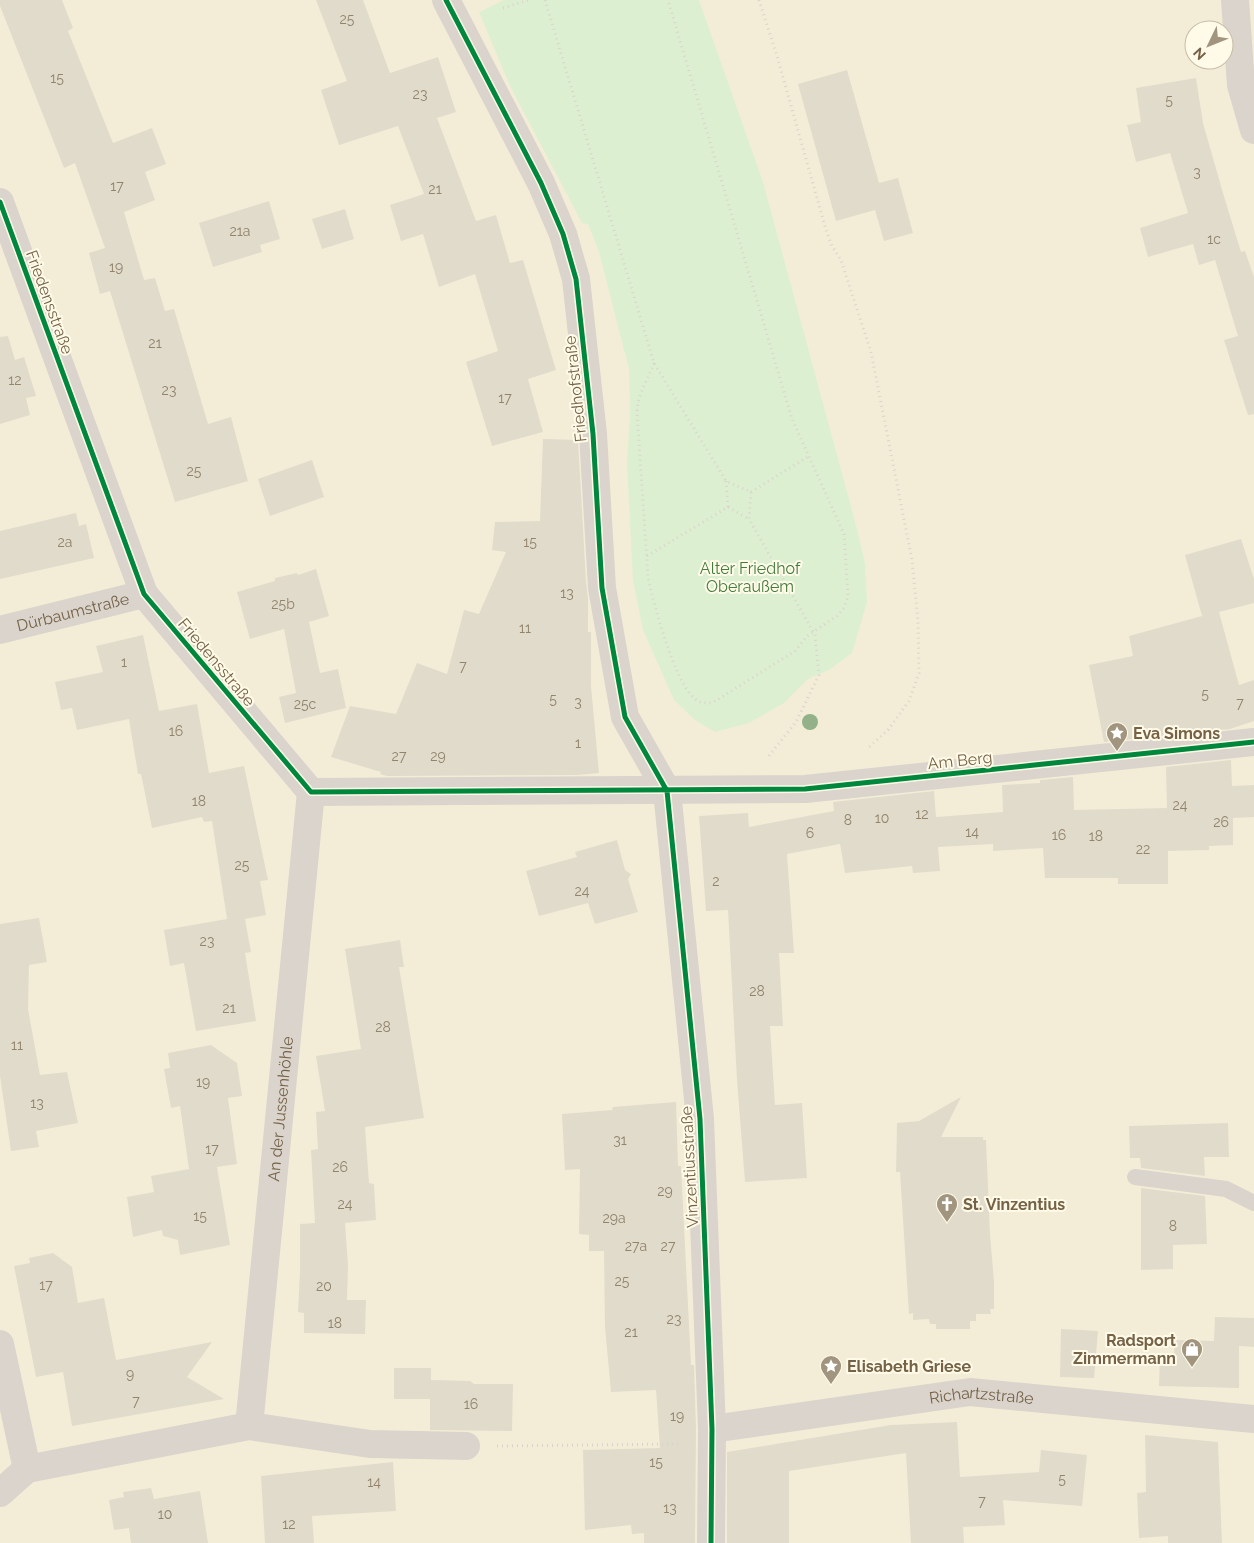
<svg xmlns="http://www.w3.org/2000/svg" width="1254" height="1543" font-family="Raleway,sans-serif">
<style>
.residential{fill:#f3edd7;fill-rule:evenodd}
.green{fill:#ddefd1}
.building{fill:#e1dbcc}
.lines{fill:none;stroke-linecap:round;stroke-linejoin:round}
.path{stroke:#d9d4cb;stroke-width:3;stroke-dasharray:1 4;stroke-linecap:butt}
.lane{stroke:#dad4cc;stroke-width:16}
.street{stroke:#dad4cc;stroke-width:28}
.cycleway-casing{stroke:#fffbe8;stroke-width:8}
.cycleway{stroke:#00873e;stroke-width:5}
.tree{fill:#93b28a}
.labels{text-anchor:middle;stroke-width:4;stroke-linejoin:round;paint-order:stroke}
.number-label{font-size:14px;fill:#92836b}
.street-label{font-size:16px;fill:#756247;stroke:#fffbe8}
.park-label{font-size:16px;fill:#427c3e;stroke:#fffbe8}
.poi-label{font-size:16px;font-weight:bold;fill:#756247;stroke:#fffbe8;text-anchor:start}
</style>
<rect width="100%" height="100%" fill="#f7f4e7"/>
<!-- residential -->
<path class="residential" d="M 0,0 L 1254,0 L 1254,1543 L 0,1543 ZM 1194,30 L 1224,30 L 1224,60 L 1194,60 Z"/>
<!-- green -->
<path class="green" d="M 504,0 L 699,0 L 763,182 L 856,525 L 865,563 L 867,602 L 852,653 L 829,670 L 808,679 L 784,703 L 749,723 L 715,732 L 695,720 L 674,700 L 643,630 L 633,581 L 627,463 L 630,415 L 629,369 L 599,252 L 588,224 L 582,223 L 510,86 L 479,12 Z"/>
<!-- building -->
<path class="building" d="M 0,0 L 62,0 L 73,28 L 68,31 L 113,143 L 152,128 L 166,164 L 145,172 L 155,200 L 124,212 L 144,280 L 155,278 L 165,311 L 174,309 L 208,424 L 231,417 L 248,481 L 175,502 L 110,291 L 100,294 L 89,253 L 105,248 L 75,163 L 64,168 L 0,6 Z
M 316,0 L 363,0 L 390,73 L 438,57 L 456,112 L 437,118 L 476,221 L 496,215 L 510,263 L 523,260 L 556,370 L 528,379 L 543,432 L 492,446 L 466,362 L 498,351 L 475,274 L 439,287 L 423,234 L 401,241 L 390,205 L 424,194 L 398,126 L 339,145 L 321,90 L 347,81 Z
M 847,70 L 879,183 L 898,178 L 913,233 L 884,241 L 875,210 L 836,221 L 798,84 Z
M 1196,78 L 1203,123 L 1223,193 L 1241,252 L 1245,251 L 1254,277 L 1254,414 L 1248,415 L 1224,340 L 1238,336 L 1215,260 L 1199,265 L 1193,244 L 1148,257 L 1140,228 L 1188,213 L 1170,153 L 1136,162 L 1127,125 L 1141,122 L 1136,88 Z
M 269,201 L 280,239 L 260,245 L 262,252 L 213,267 L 199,223 Z
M 345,209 L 354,239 L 322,249 L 312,219 Z
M 8,336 L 15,360 L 24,357 L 36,396 L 26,398 L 30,415 L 0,424 L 0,337 Z
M 543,439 L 578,440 L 586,581 L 588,599 L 588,632 L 591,632 L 591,686 L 599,773 L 577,775 L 387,776 L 380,774 L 381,772 L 331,757 L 350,706 L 396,714 L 417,663 L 447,674 L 464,610 L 479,614 L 506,552 L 492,550 L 495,522 L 540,521 Z
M 312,460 L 324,497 L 270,516 L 258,479 Z
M 76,513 L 79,526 L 86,524 L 94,558 L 0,579 L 0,531 Z
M 1241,539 L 1254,579 L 1254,603 L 1219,612 L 1239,685 L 1254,680 L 1254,721 L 1230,729 L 1104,742 L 1089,665 L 1133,656 L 1129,636 L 1202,616 L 1185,555 Z
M 316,569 L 329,616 L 309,622 L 320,673 L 338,669 L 346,708 L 285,723 L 279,697 L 296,693 L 284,629 L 250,639 L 237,592 L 275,581 L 275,578 L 297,573 L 298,575 Z
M 143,635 L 159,711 L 197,704 L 209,773 L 244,766 L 268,880 L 260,881 L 266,915 L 245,919 L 251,952 L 245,953 L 256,1021 L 196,1031 L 184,963 L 170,966 L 164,930 L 227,919 L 212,821 L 204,822 L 202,817 L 152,828 L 141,774 L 138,774 L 129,719 L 77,730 L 72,708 L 61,710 L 55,682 L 103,672 L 96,646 Z
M 1231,760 L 1232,786 L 1254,785 L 1254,817 L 1233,818 L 1233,845 L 1209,846 L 1209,850 L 1168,851 L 1168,884 L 1118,884 L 1118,878 L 1045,878 L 1043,848 L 993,851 L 993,844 L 938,847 L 940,871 L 913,873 L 912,866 L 845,873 L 840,844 L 787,854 L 794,953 L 779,953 L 783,1026 L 770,1026 L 775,1105 L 802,1103 L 807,1178 L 745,1182 L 737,1080 L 728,910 L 706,911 L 699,816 L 748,813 L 749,827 L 834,811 L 833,802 L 934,791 L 936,817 L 1003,812 L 1002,785 L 1040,783 L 1040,780 L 1073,777 L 1074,810 L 1167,808 L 1166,767 Z
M 617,840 L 625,870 L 631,874 L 628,879 L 638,912 L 595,924 L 588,903 L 539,916 L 526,871 L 577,857 L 575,852 Z
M 39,918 L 47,962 L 29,965 L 28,1009 L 40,1075 L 67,1072 L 78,1123 L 36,1131 L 39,1147 L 11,1151 L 0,1076 L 0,924 Z
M 400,940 L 404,967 L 399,967 L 424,1118 L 365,1127 L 369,1183 L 374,1184 L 376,1220 L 345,1223 L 348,1266 L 347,1300 L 366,1300 L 365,1334 L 304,1333 L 304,1313 L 298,1312 L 300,1272 L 300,1224 L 315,1223 L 311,1150 L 318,1149 L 316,1112 L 325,1111 L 316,1056 L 361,1049 L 345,949 Z
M 211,1045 L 237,1063 L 242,1096 L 228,1098 L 237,1164 L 217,1167 L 230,1245 L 180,1255 L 178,1240 L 163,1236 L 162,1230 L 133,1237 L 127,1197 L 154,1192 L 151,1176 L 189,1169 L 180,1106 L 171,1108 L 164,1069 L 170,1068 L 168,1053 Z
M 961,1097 L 941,1137 L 983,1137 L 983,1140 L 986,1140 L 990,1234 L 994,1282 L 994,1309 L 990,1309 L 991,1314 L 976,1314 L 976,1321 L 970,1321 L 970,1329 L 936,1329 L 936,1324 L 930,1324 L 929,1319 L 913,1320 L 913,1313 L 909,1314 L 900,1172 L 896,1172 L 897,1123 L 919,1121 Z
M 676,1102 L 678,1166 L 681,1166 L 691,1365 L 694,1365 L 696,1429 L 695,1543 L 644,1543 L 644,1533 L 632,1534 L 631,1525 L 585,1530 L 583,1450 L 660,1448 L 656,1390 L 611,1392 L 605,1327 L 604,1251 L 589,1251 L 589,1235 L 579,1234 L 580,1169 L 565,1170 L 562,1114 L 612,1110 L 613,1107 Z
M 1228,1123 L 1229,1157 L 1204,1157 L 1205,1176 L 1141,1168 L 1140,1158 L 1130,1158 L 1129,1126 Z
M 1141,1188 L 1205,1196 L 1207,1244 L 1173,1245 L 1173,1269 L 1141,1270 Z
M 53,1253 L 72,1267 L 78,1303 L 104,1298 L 116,1360 L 212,1342 L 187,1377 L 224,1399 L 72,1426 L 63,1372 L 36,1377 L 14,1266 L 30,1263 L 29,1258 Z
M 1215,1317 L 1254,1318 L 1254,1347 L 1239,1346 L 1239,1388 L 1159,1386 L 1160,1357 L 1174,1357 L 1175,1340 L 1214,1341 Z
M 1061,1329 L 1098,1331 L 1094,1378 L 1060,1377 Z
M 394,1368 L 431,1368 L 431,1380 L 470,1381 L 474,1384 L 513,1384 L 512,1431 L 430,1430 L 430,1399 L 394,1399 Z
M 957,1422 L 960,1477 L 1039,1472 L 1041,1450 L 1087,1455 L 1082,1506 L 1003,1500 L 1005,1525 L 963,1527 L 964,1543 L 911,1543 L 906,1453 L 789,1471 L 789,1543 L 727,1543 L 727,1452 L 891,1425 Z
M 1145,1435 L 1218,1442 L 1222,1543 L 1168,1543 L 1168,1536 L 1139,1538 L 1137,1493 L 1146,1492 Z
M 393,1462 L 396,1511 L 312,1516 L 314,1543 L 265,1543 L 261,1476 Z
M 151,1488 L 154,1499 L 200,1491 L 208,1543 L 131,1543 L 129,1528 L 114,1530 L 109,1500 L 124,1497 L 123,1492 Z"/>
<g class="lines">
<!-- path -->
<path class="path" d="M 545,0 L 654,363 L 726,481 L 751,492 L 749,519 L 815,635 L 819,675 L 796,722 L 768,757
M 759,0 L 777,56 L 826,230 L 832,246 L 841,260 L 871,352 L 912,560 L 918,621 L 919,673 L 909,701 L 888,730 L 867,749
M 503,8 L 529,0
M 654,363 C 647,381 638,393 637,412 L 648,578 C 654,605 674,680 694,698 C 699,703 705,703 712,703 L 795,651 L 807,636 L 837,616 L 844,608 L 848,596 L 844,534 L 792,419 L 668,0
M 726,481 L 728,507
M 751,492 L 809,456
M 647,556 L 728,507 L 749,519
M 497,1446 L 680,1444"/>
<!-- lane -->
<path class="lane" d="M 1135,1177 L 1226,1189 L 1254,1203"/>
<!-- street -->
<g class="street">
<path d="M 446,0 L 541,183 L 563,234 L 576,279 L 593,434 L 602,588 L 625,717 L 667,791 L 700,1119 L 712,1429 L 711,1543"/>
<path d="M 1235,0 L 1241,85 L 1254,130"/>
<path d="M 0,202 L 144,594 L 311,792"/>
<path id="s1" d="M 0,630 L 144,594"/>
<path d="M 311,792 L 805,789 L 1254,742"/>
<path d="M 0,1344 L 27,1469"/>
<path d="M 249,1426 L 370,1444 L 466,1446"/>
<path id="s2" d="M 712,1429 L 970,1392 L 1254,1419"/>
<path id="s3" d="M 0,1493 L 27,1469 L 249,1426 L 311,792"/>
</g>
<!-- cycleway casing -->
<g class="cycleway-casing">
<path id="cycleway" d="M 446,0 L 541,183 L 563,234 L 576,279 L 593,434 L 602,588 L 625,717 L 667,791 L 700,1119 L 712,1429 L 711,1543
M 0,202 L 144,594 L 311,792 L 805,789 L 1254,742"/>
</g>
<!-- cycleway -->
<use href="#cycleway" class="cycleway"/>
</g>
<!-- trees -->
<circle class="tree" cx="810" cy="722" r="8"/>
<!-- icons -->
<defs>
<g id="sight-pin" transform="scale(1.125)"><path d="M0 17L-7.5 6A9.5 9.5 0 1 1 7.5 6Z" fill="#a2957f" stroke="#fffbe8"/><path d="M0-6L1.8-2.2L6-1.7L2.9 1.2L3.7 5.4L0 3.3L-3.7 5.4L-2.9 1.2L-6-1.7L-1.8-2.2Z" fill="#fff"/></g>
<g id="church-pin" transform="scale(1.125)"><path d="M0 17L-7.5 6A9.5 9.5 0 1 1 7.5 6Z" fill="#a2957f" stroke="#fffbe8"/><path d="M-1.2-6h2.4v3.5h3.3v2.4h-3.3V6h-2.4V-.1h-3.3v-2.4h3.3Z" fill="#fff"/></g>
<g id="shop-pin" transform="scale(1.125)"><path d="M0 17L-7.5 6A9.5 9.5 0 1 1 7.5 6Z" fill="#a2957f" stroke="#fffbe8"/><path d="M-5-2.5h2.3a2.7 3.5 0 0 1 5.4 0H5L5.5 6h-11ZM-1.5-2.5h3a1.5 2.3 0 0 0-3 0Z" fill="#fff"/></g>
</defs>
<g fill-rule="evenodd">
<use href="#sight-pin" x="1117" y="733"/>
<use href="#church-pin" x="947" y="1204"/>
<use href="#shop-pin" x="1192" y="1349"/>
<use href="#sight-pin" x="831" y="1366"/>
</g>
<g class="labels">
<!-- number labels -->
<g class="number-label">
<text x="347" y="24">25</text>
<text x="57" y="83">15</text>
<text x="420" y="99">23</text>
<text x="1169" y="105">5</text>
<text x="1197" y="177">3</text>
<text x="117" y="191">17</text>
<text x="435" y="194">21</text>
<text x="240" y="236">21a</text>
<text x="1214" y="244">1c</text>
<text x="116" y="272">19</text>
<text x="155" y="348">21</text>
<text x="15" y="385">12</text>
<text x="169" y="395">23</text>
<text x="505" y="403">17</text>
<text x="194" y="476">25</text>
<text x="65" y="547">2a</text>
<text x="530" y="547">15</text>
<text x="567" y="598">13</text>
<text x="283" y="609">25b</text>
<text x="525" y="633">11</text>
<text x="124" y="667">1</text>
<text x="463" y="671">7</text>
<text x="1205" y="699">5</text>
<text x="553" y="704">5</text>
<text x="578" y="707">3</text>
<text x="1240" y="708">7</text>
<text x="305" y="709">25c</text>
<text x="176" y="736">16</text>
<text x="578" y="748">1</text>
<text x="399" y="761">27</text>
<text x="438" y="761">29</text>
<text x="199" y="806">18</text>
<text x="1180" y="810">24</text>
<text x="922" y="819">12</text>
<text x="882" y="823">10</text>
<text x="848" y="825">8</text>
<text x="1221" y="827">26</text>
<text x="972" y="837">14</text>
<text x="810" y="838">6</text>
<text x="1059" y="840">16</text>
<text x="1096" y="841">18</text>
<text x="1143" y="854">22</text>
<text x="242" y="870">25</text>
<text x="716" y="886">2</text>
<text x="582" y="896">24</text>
<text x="207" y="946">23</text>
<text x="757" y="996">28</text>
<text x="229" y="1013">21</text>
<text x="383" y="1032">28</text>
<text x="17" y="1050">11</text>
<text x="203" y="1087">19</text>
<text x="37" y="1108">13</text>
<text x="620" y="1145">31</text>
<text x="212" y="1154">17</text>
<text x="340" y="1172">26</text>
<text x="665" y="1196">29</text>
<text x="345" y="1209">24</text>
<text x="200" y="1221">15</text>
<text x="614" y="1223">29a</text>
<text x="1173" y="1231">8</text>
<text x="636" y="1251">27a</text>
<text x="668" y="1251">27</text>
<text x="622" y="1286">25</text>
<text x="46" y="1290">17</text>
<text x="324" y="1291">20</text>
<text x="674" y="1324">23</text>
<text x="335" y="1328">18</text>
<text x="631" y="1337">21</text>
<text x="130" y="1379">9</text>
<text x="136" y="1406">7</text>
<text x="471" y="1409">16</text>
<text x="677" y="1421">19</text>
<text x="656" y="1467">15</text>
<text x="1062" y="1484">5</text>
<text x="374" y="1487">14</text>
<text x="982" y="1506">7</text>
<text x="670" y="1513">13</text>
<text x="165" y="1519">10</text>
<text x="289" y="1529">12</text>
</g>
<!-- street labels -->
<g class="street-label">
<text transform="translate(50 302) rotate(70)" y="6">Friedensstraße</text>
<text transform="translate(575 389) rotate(-96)" y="6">Friedhofstraße</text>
<text dy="6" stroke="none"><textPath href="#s1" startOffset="75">Dürbaumstraße</textPath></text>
<text transform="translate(217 662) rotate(50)" y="6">Friedensstraße</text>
<text transform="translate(960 760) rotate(-6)" y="6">Am Berg</text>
<text dy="6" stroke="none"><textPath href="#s3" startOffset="581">An der Jussenhöhle</textPath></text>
<text transform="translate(689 1167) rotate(-93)" y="6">Vinzentiusstraße</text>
<text dy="6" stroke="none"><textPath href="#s2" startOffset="272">Richartzstraße</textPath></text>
</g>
<!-- park labels -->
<g class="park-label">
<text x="750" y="574">Alter Friedhof<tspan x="750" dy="18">Oberaußem</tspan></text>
</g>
<!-- poi labels -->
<g class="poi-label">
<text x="1133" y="739">Eva Simons</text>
<text x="963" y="1210">St. Vinzentius</text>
<text x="1176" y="1346" text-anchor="end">Radsport<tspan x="1176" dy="18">Zimmermann</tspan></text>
<text x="847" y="1372">Elisabeth Griese</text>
</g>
</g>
<!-- north arrow -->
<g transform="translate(1209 45) rotate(227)"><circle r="24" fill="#fffbe8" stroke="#c8bea8"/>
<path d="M0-4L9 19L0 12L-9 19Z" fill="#a2957f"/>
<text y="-8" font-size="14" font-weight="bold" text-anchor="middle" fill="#756247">N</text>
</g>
</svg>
